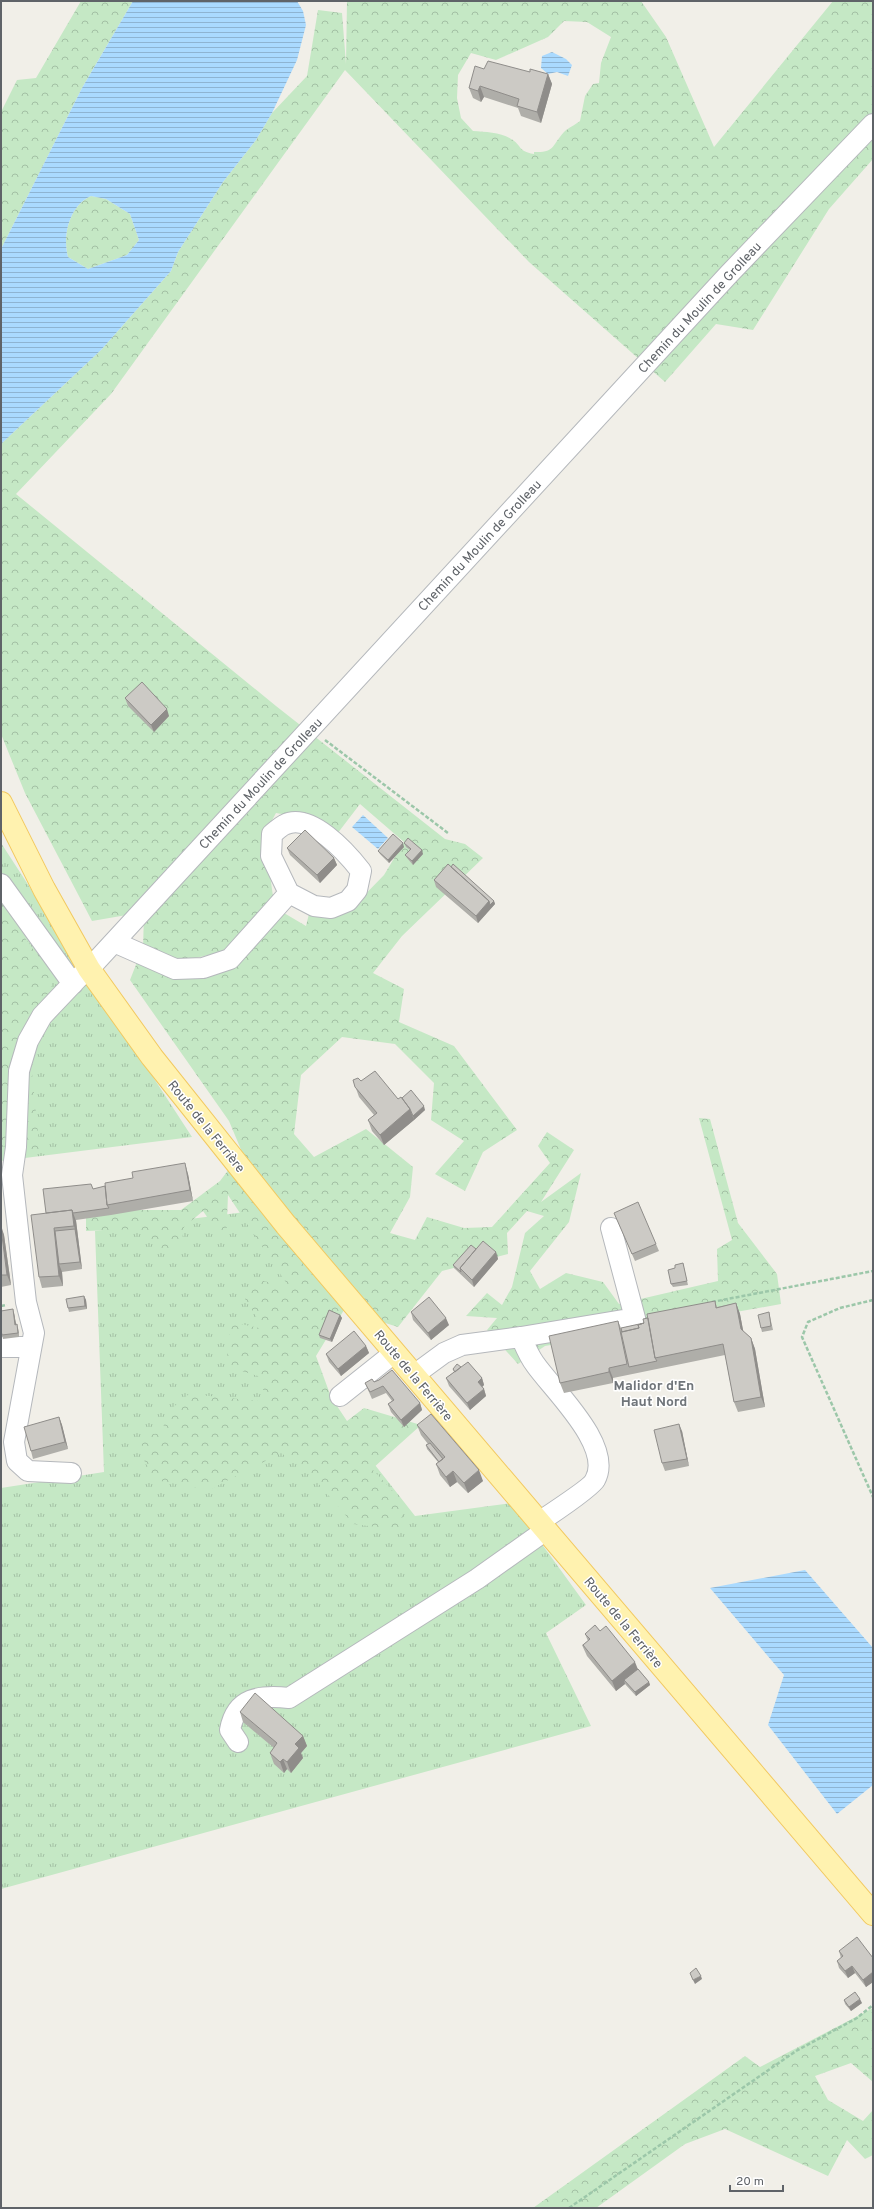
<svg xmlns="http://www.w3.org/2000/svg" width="874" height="2209" font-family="Overpass,sans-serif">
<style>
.grass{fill:url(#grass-tufts)}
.forest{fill:url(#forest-crowns);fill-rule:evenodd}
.water{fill:url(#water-rules);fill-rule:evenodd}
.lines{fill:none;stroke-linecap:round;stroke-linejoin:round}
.minor-casing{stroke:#b5b8bc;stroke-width:22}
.major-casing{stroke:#f2c960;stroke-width:24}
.path{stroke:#9cc7a9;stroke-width:2.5;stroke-dasharray:4 2;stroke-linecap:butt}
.minor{stroke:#fff;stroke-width:20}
.major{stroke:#fff2af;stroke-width:22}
.wall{fill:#afaea9}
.shaded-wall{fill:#8f8d8a}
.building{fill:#cccac5;stroke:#8f8d8a}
.labels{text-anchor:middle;stroke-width:3;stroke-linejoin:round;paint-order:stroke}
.street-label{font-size:13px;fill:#5f6368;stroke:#fff}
.neighbourhood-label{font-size:14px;font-weight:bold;fill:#70757a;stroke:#fff}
</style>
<defs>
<pattern id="grass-tufts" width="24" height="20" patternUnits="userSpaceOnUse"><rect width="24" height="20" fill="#c5e8c5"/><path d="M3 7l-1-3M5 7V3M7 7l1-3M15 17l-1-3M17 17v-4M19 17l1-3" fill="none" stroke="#a3c0a4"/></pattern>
<pattern id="forest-crowns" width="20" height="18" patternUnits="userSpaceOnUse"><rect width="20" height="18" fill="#c5e8c5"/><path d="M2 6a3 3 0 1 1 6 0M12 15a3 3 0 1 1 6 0" fill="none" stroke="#a3c0a4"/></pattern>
<pattern id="water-rules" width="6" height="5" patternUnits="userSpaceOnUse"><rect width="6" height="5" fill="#aadaff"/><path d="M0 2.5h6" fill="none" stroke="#8eb4d2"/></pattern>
</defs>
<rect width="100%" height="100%" fill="#f1efe8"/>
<!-- grass -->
<path class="grass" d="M 1,843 L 192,1137 L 1,1161 Z
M 253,1211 L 334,1302 L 292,1359 L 415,1516 L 512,1503 L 586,1605 L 546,1633 L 591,1726 L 1,1889 L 1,1488 L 104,1472 L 95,1231 Z"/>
<!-- forest -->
<path class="forest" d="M 81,1 L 133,1 L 82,88 L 1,249 L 1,112 L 17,80 L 36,78 Z
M 347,1 L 641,1 L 666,37 L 714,147 L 833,1 L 873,1 L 873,159 L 829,209 L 753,330 L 716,324 L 665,382 L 529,262 L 345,70 L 111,394 L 16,494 L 276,706 L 445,839 L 465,844 L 483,858 L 402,936 L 373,973 L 404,989 L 399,1022 L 454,1046 L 517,1130 L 483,1152 L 465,1191 L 435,1174 L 464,1141 L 431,1120 L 434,1083 L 395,1044 L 342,1037 L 301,1075 L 294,1134 L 314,1157 L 366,1129 L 413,1167 L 410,1197 L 390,1233 L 415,1240 L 427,1217 L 464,1228 L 492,1227 L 550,1163 L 538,1146 L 547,1132 L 574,1150 L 541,1202 L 581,1173 L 569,1222 L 530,1271 L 540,1289 L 566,1273 L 603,1282 L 619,1304 L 718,1281 L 717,1249 L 732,1240 L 699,1118 L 710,1119 L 738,1223 L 777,1274 L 781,1304 L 545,1346 L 518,1364 L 487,1330 L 497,1318 L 466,1316 L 487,1293 L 502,1305 L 512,1287 L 525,1233 L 544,1216 L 527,1211 L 507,1233 L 508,1254 L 442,1271 L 398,1327 L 344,1310 L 316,1356 L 331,1397 L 347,1421 L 364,1408 L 421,1425 L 372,1469 L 405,1504 L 400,1530 L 353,1524 L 306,1469 L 281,1453 L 209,1490 L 155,1480 L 140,1453 L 144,1436 L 163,1432 L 165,1414 L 189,1394 L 268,1402 L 258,1376 L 226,1366 L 231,1322 L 264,1329 L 245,1299 L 251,1278 L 289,1287 L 228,1195 L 226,1244 L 203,1211 L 184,1227 L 180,1253 L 157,1248 L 140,1229 L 86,1231 L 86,1210 L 181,1210 L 220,1181 L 242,1152 L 229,1121 L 130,980 L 139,957 L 178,973 L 234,960 L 258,933 L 284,913 L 306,926 L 310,910 L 334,901 L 348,912 L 384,875 L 404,842 L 360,804 L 334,838 L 304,818 L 276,813 L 263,837 L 269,867 L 274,904 L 225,951 L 175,963 L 143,950 L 144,912 L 92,921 L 25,793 L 1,734 L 1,444 L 101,350 L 171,271 L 178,252 L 223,182 L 256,140 L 272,113 L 307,76 L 318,10 L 342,13 L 346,64 ZM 564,21 L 587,22 L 611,37 L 601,63 L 599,83 L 593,84 L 585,96 L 580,121 C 575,125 568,128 564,132 C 552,145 555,153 534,152 L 534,154 C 517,151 522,145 511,139 C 501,132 485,132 473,131 L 461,118 L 457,98 L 458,75 L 471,53 L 496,60 L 548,37 Z
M 91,196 L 106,199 L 130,214 L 139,240 L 127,255 L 88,269 L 68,257 C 62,235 70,205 91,196 Z
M 1,906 L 54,977 L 30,1053 L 40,1153 L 1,1145 Z
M 873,2008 L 873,2082 L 851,2063 L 815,2076 L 828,2100 L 863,2121 L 873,2110 L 873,2155 L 865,2159 L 847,2140 L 828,2176 L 725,2129 L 685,2144 L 596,2208 L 533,2208 L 745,2056 L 760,2067 Z"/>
<!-- water -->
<path class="water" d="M 133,1 L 297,1 L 303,11 L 306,25 L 297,60 L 272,113 L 256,140 L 223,182 L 178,252 L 171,271 L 101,350 L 1,444 L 1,249 L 82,88 ZM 91,196 L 106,199 L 130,214 L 139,240 L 127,255 L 88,269 L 68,257 C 62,235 70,205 91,196 Z
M 552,52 L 566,59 L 572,65 L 568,76 L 557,72 L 548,74 L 541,68 L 542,56 Z
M 363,815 L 388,838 L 378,849 L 352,827 Z
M 805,1570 L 873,1648 L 873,1785 L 837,1814 L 768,1725 L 784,1675 L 710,1588 Z"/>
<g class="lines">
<!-- minor casing -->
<g class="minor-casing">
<path id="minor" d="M 1,884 L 73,984
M 114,942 L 175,969 L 203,968 L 230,959 L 289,893 L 271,856 L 272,834 C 276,831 280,827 284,825 C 310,811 347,853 361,871 L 357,890 L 348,901 L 331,908 L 314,906 L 289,893
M 521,1337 L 635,1318 L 611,1228
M 1,1347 L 31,1347
M 414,1375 L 444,1353 L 462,1345 L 521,1337 C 525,1346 529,1356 535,1364 C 553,1390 614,1446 595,1480 C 592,1487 548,1516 539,1522
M 340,1396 L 394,1353
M 71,1473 L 28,1471 L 17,1461 L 14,1442 L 34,1333 L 26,1302 L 12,1175 L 16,1147 L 19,1071 L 28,1041 L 42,1016 L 78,978 L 89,969 L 729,274 L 873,124
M 238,1742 L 230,1730 C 236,1697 260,1695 289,1698 L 477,1579 L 546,1530"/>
</g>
<!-- major casing -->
<g class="major-casing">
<path id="major" d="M 1,803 L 44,889 L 89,969 L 152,1057 L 286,1225 L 873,1914"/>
</g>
<!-- path -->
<path class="path" d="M 325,740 L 448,833
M 873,1300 L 840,1308 L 808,1322 L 802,1337 L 873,1497
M 712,1302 L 873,1271
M 1,1306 L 7,1305
M 569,2208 L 796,2051 L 857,2018 L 873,2005"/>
<!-- minor -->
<use href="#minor" class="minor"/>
<!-- major -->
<use href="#major" class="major"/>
</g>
<!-- wall -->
<path class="wall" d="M 484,69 L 548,74 L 552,84 L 541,123 L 521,116 L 518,108 L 484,97 L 481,102 L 473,98 L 469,88 Z
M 125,698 L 169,716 L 154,732 L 128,706 Z
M 404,843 L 423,854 L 413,865 L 407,858 L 405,855 L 410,850 L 406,847 Z
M 404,847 L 389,863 L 380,854 L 378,851 Z
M 287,848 L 334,858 L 337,865 L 320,883 L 290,855 Z
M 434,880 L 494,901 L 495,904 L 478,923 L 436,887 Z
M 353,1080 L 361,1081 L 398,1099 L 402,1098 L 425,1110 L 414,1120 L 384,1145 L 372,1131 L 368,1120 L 374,1115 L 359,1097 Z
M 188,1174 L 193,1201 L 111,1215 L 76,1220 L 82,1269 L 62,1272 L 63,1286 L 42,1288 L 39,1277 L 46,1213 L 93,1189 Z
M 614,1213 L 656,1244 L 659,1251 L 635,1261 Z
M 1,1228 L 4,1235 L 11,1285 L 1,1287 Z
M 476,1249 L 496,1252 L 498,1259 L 474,1287 L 454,1268 L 453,1265 Z
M 683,1263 L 688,1285 L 673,1287 L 671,1284 L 675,1268 Z
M 84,1296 L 86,1300 L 87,1309 L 69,1312 L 68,1308 Z
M 715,1301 L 717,1307 L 736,1303 L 740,1314 L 743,1331 L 751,1338 L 755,1349 L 765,1407 L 738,1412 L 734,1402 L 725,1355 L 613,1378 L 613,1383 L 564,1393 L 560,1383 L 618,1321 L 621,1328 L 644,1323 Z
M 411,1312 L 449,1325 L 431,1340 L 413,1320 Z
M 769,1312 L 773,1330 L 762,1332 L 761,1328 Z
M 14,1313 L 16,1325 L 18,1328 L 19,1337 L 3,1339 L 2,1335 Z
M 340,1315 L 342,1318 L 332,1342 L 320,1338 L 319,1335 Z
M 366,1346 L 369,1353 L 341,1376 L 329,1362 L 326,1354 Z
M 461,1367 L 482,1378 L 484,1385 L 482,1387 L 484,1389 L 486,1396 L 470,1410 L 449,1386 L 446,1378 L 454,1372 L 453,1369 Z
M 379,1380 L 420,1403 L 422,1410 L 404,1427 L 391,1412 L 388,1404 L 392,1401 L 386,1393 L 372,1399 L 365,1383 L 374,1382 Z
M 59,1417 L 62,1425 L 68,1449 L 33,1459 L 31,1451 Z
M 417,1425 L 483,1481 L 468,1493 L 457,1482 L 450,1487 L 440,1475 L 436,1464 L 438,1462 L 427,1449 L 426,1445 L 428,1444 L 421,1435 Z
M 682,1431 L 689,1466 L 665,1471 L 662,1463 Z
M 600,1631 L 638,1669 L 649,1682 L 650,1685 L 636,1696 L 625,1684 L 616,1691 L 587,1656 L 582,1645 L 588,1641 L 585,1634 Z
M 240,1712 L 303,1736 L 307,1746 L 301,1753 L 303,1758 L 291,1773 L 287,1769 L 284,1773 L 274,1764 L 270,1753 L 274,1748 L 243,1722 Z
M 839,1951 L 873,1958 L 873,1982 L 866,1987 L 855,1973 L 848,1978 L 839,1968 L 837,1961 L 841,1958 Z
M 844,2000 L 862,2003 L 851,2011 L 845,2004 Z"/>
<!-- shaded-wall -->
<path class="shaded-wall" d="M 548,74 L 552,84 L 541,123 L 537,112 Z
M 480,86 L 484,97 L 481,102 L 478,91 Z
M 167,709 L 169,716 L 154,732 L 151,725 Z
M 403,843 L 404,847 L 389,863 L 388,860 Z
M 422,850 L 423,854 L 413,865 L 412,861 Z
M 334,858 L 337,865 L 320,883 L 317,875 Z
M 489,901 L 494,901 L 495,904 L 478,923 L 476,916 Z
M 424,1106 L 425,1110 L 414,1120 L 413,1116 Z
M 410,1109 L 414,1120 L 384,1145 L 380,1135 Z
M 185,1163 L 188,1174 L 193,1201 L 190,1190 Z
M 72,1210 L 76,1221 L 82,1269 L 80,1262 L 75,1229 L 74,1226 Z
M 1,1225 L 4,1235 L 11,1285 L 7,1275 Z
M 54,1228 L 58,1238 L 59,1264 L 62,1272 L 63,1286 L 59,1276 Z
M 496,1252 L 498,1259 L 474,1287 L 472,1280 Z
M 84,1296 L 86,1300 L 87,1309 L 85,1306 Z
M 736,1303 L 740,1314 L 745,1340 L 741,1329 Z
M 13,1309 L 14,1313 L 17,1329 L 15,1325 Z
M 340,1315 L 342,1318 L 332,1342 L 330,1339 Z
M 446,1318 L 449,1325 L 431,1340 L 428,1333 Z
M 17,1324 L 18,1328 L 19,1337 L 18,1333 Z
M 751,1338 L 755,1349 L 765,1407 L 761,1397 Z
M 366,1346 L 369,1353 L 341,1376 L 338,1369 Z
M 609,1368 L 613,1378 L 613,1383 L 609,1372 Z
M 482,1378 L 484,1385 L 480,1389 L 478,1382 Z
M 484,1389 L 486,1396 L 470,1410 L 467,1403 Z
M 420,1403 L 422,1410 L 404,1427 L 401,1420 Z
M 59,1417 L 62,1425 L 68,1449 L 65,1442 Z
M 679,1424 L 682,1431 L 689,1466 L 687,1459 Z
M 479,1470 L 483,1481 L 468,1493 L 464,1483 Z
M 453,1471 L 457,1482 L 450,1487 L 446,1477 Z
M 635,1662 L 639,1672 L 624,1680 L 625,1684 L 616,1691 L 612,1681 Z
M 649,1682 L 650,1685 L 636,1696 L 635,1692 Z
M 303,1736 L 307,1746 L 301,1753 L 303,1758 L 291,1773 L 287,1762 L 295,1744 Z
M 283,1759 L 287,1769 L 284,1773 L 280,1762 Z
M 852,1966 L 855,1973 L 848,1978 L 845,1971 Z
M 873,1972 L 873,1982 L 866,1987 L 863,1980 Z
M 701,1976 L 702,1979 L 695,1984 L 693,1980 Z
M 860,1999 L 862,2003 L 851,2011 L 849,2007 Z"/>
<!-- building -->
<path class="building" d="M 488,61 L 530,72 L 530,69 L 548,74 L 537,112 L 517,106 L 519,99 L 480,86 L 478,91 L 469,88 L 475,66 L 484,69 Z
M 142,682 L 167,709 L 151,725 L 125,698 Z
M 305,830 L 334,858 L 317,875 L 287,848 Z
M 393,834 L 403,843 L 388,860 L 378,851 Z
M 408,838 L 422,850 L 412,861 L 405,855 L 411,849 L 404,843 Z
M 448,864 L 489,901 L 476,916 L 434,880 Z
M 453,864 L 494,901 L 490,905 L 489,901 L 451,867 Z
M 375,1071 L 398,1099 L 401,1097 L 410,1109 L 380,1135 L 368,1120 L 377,1113 L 355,1087 L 353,1080 L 358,1078 L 361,1081 Z
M 411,1090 L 424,1106 L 413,1116 L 410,1109 L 402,1098 Z
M 185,1163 L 190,1190 L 107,1205 L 105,1183 L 133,1178 L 132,1172 Z
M 91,1184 L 93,1189 L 105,1186 L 107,1205 L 109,1208 L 73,1213 L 72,1210 L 46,1213 L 43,1189 Z
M 638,1202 L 656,1244 L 632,1254 L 614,1213 Z
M 72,1210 L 74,1226 L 54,1228 L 59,1276 L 39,1277 L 31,1215 Z
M 1,1228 L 7,1275 L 1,1275 Z
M 75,1229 L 80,1262 L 59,1264 L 55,1231 Z
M 483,1241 L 496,1252 L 472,1280 L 460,1268 Z
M 471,1245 L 476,1249 L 460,1268 L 461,1272 L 453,1265 Z
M 683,1263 L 687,1281 L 671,1284 L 668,1270 L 675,1268 L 675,1265 Z
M 84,1296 L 85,1306 L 68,1308 L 66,1299 Z
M 429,1297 L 446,1318 L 428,1333 L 411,1312 Z
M 715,1301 L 716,1308 L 736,1303 L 741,1329 L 751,1338 L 761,1397 L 734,1402 L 723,1344 L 655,1358 L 647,1314 Z
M 13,1309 L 15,1325 L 17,1324 L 18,1333 L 2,1335 L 1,1330 L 1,1311 Z
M 329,1310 L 340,1315 L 330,1339 L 319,1335 Z
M 769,1312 L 771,1326 L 761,1328 L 758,1315 Z
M 648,1318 L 655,1358 L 657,1361 L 629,1367 L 621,1332 L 639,1328 L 638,1325 L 644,1323 L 643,1319 Z
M 618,1321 L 627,1364 L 609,1368 L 609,1372 L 560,1383 L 549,1336 Z
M 644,1323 L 638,1325 L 639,1328 L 622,1332 L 621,1328 Z
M 354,1331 L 366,1346 L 338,1369 L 326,1354 Z
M 468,1362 L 482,1378 L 478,1382 L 484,1389 L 467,1403 L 446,1378 Z
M 457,1364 L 461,1367 L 455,1372 L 453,1369 Z
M 392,1370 L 420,1403 L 401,1420 L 388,1404 L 394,1400 L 383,1386 L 370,1392 L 365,1383 L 372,1379 L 374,1382 L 379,1380 Z
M 431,1414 L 479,1470 L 464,1483 L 453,1471 L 446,1477 L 436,1464 L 445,1457 L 417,1425 Z
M 59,1417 L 65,1442 L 31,1451 L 24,1427 Z
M 679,1424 L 687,1459 L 662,1463 L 654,1430 Z
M 430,1443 L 443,1459 L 439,1462 L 426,1445 Z
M 595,1625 L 600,1631 L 606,1626 L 635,1662 L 612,1681 L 583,1645 L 590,1639 L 585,1634 Z
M 638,1669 L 649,1682 L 635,1692 L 624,1680 Z
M 255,1693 L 303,1736 L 295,1744 L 299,1748 L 287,1762 L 283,1759 L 280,1762 L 270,1753 L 277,1743 L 240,1712 Z
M 857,1937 L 873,1958 L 873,1972 L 863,1980 L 852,1966 L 845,1971 L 837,1961 L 843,1956 L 839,1951 Z
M 696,1968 L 701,1976 L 693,1980 L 690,1973 Z
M 855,1992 L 860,1999 L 849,2007 L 844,2000 Z"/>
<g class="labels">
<!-- street labels -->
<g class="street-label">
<text transform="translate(699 307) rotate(-47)" y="5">Chemin du Moulin de Grolleau</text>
<text transform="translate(479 545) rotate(-47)" y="5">Chemin du Moulin de Grolleau</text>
<text transform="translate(260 783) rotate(-47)" y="5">Chemin du Moulin de Grolleau</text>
<text transform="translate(207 1126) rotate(51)" y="5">Route de la Ferrière</text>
<text transform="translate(414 1375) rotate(50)" y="5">Route de la Ferrière</text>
<text transform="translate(624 1622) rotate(50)" y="5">Route de la Ferrière</text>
</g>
<!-- neighbourhood labels -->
<g class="neighbourhood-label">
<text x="654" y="1390">Malidor d'En<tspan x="654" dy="16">Haut Nord</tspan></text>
</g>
</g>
<!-- border -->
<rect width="874" height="2209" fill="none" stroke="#5f6368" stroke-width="4"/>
<!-- scale -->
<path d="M730 2185v6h53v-6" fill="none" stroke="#5f6368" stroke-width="2"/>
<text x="736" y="2185" font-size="12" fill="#5f6368" stroke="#ffffff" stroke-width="3" paint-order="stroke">20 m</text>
</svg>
